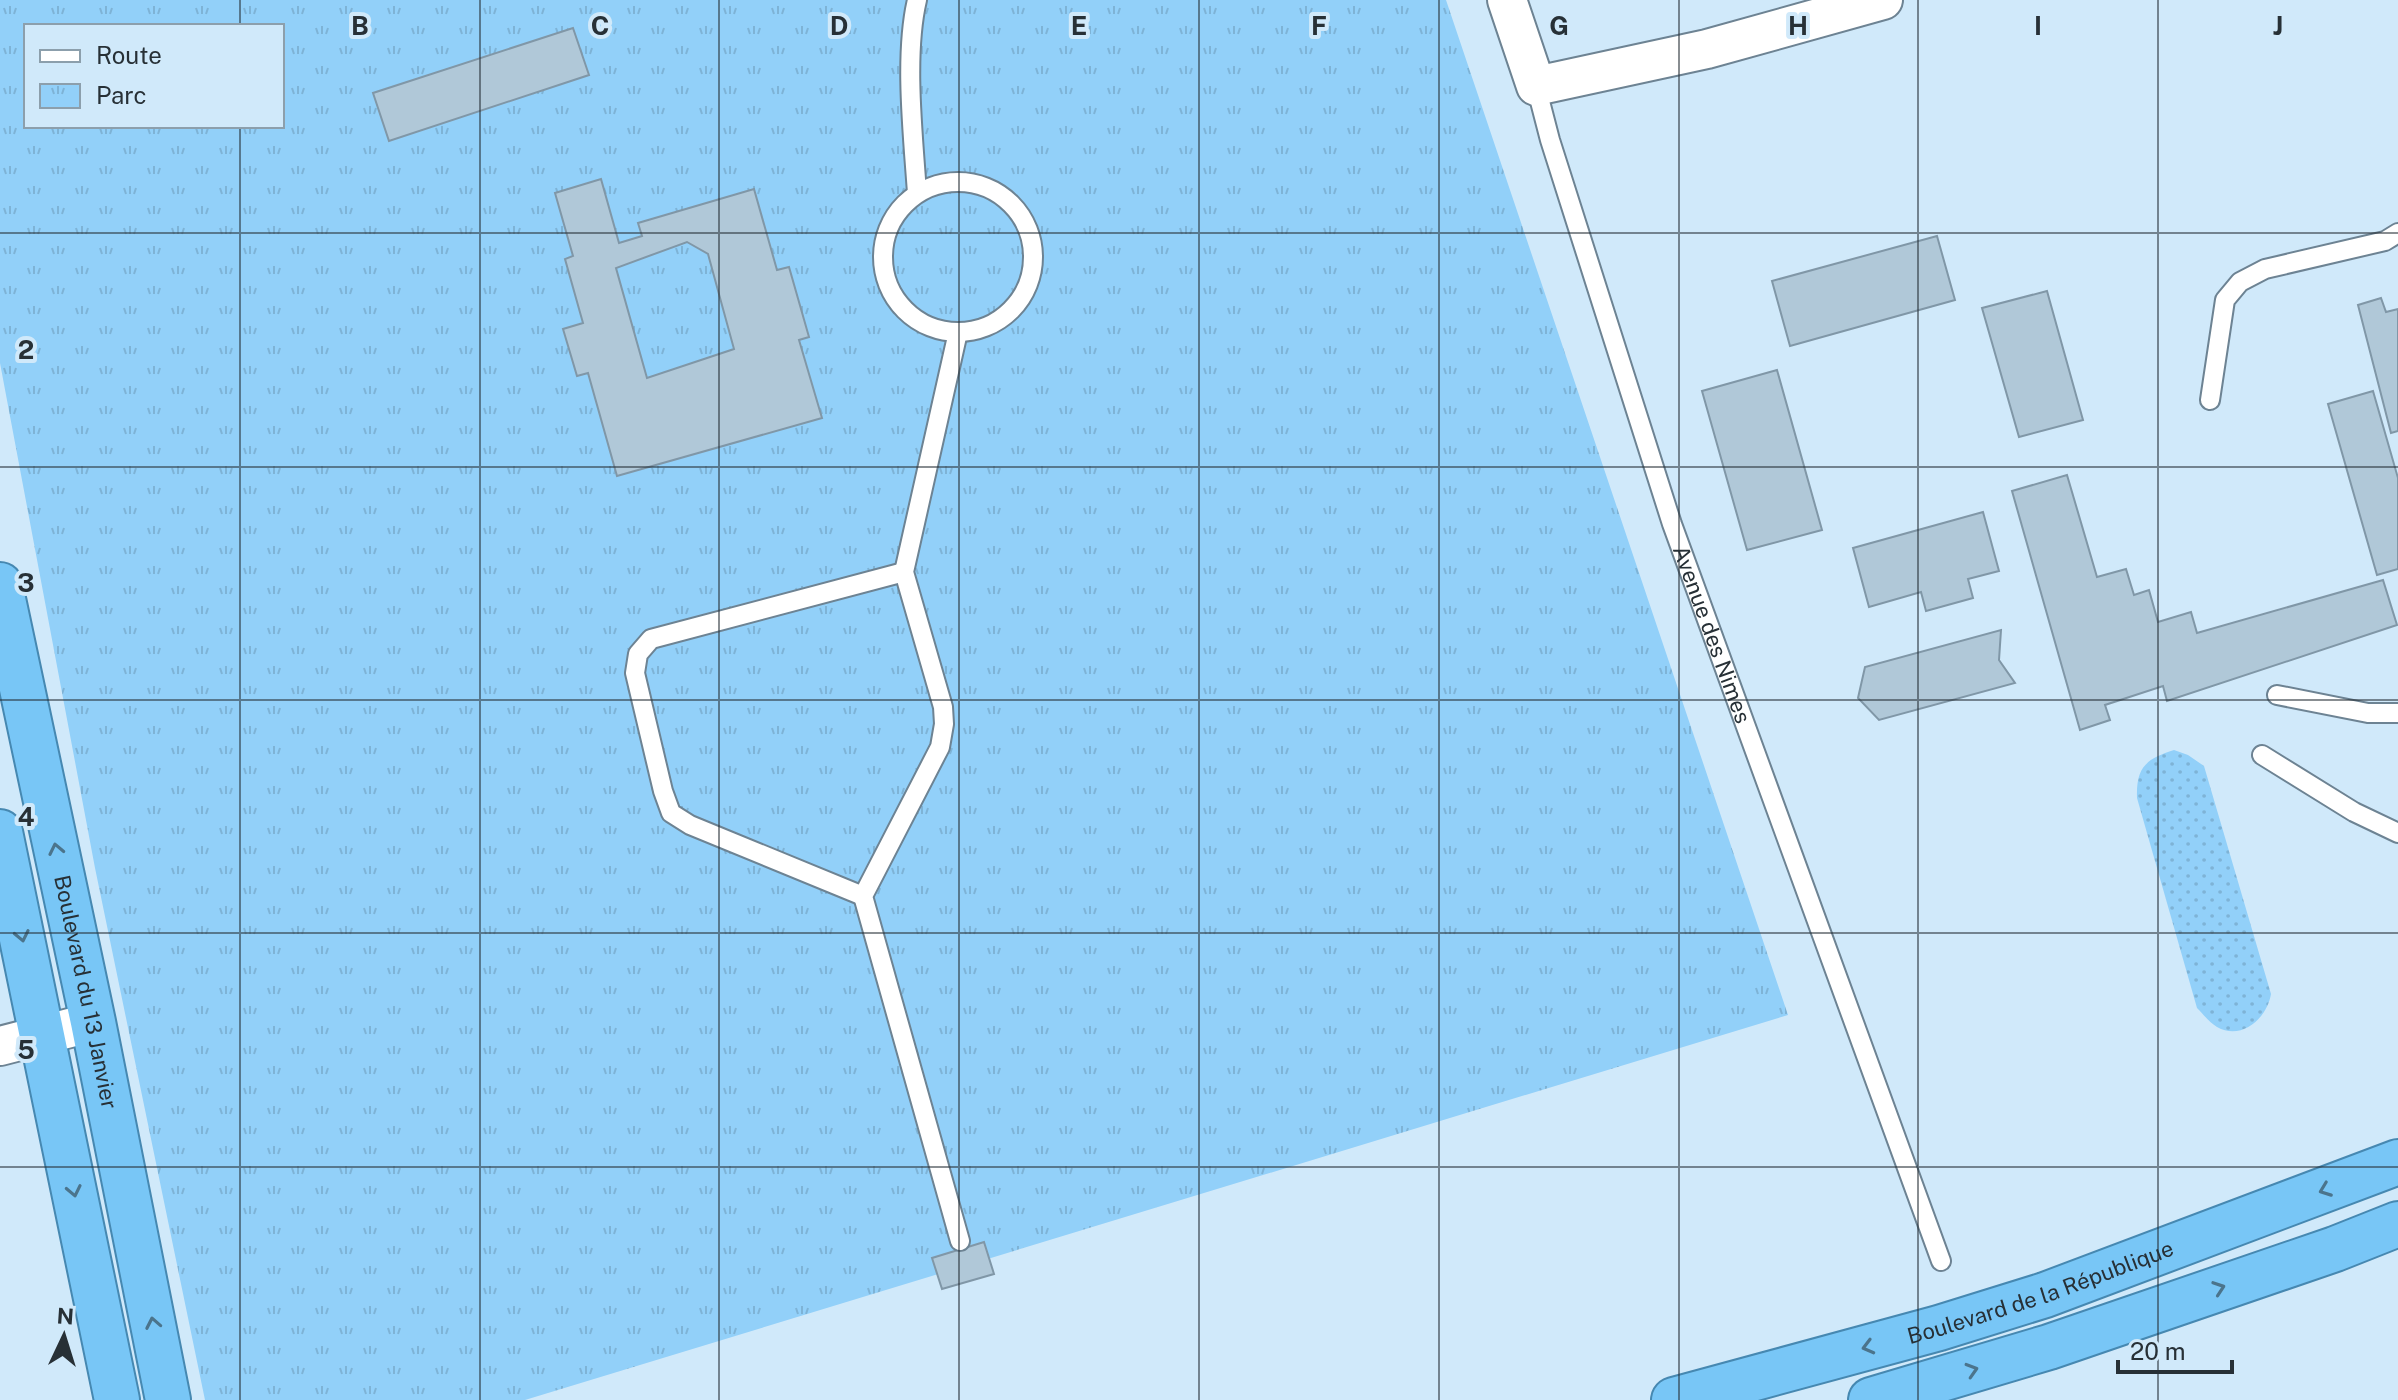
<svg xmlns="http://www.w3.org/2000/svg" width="2398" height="1400" font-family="'Public Sans',sans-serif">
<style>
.grass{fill:url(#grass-dots)}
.park{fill:url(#park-tufts);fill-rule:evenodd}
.building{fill:#b0c8d8;stroke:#8097a7;stroke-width:2;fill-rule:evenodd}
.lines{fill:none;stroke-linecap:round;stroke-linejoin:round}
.service-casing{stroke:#6d8393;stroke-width:22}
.minor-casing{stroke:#6d8393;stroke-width:42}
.trunk-casing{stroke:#4688b1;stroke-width:48}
.service{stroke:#fff;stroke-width:18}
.minor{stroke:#fff;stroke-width:38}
.trunk{stroke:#78c6f6;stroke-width:44}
.oneway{stroke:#4b748c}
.grid{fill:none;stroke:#273036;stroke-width:2;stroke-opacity:0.55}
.labels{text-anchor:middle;stroke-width:8;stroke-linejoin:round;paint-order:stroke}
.street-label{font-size:22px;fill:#273036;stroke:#d0e9fa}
.grid-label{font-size:26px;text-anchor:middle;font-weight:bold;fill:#273036;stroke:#d0e9fa;stroke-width:8;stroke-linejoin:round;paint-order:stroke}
</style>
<defs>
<pattern id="grass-dots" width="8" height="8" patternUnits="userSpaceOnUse" patternTransform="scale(2)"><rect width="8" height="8" fill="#92d0f9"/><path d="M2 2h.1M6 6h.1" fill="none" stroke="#7eb3d6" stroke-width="1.8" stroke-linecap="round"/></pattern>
<pattern id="park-tufts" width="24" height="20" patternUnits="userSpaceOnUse" patternTransform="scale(2)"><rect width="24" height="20" fill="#92d0f9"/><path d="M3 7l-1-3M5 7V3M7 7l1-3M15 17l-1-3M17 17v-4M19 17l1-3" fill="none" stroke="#7eb3d6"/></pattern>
</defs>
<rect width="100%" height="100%" fill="#d0e9fa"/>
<!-- grass -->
<path class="grass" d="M 2174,750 L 2188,755 L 2204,766 L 2271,994 C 2267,1018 2242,1041 2217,1027 C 2210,1023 2203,1014 2197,1008 L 2137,798 C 2136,767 2146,759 2174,750 Z"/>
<!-- park -->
<path class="park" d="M 0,0 L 1446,0 L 1788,1015 L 525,1400 L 205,1400 L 95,868 L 0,363 ZM 26,26 L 282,26 L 282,126 L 26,126 Z"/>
<!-- building -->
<path class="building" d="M 573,28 L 589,75 L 389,141 L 373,93 Z
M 601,179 L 619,243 L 642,236 L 638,223 L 754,189 L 777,270 L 789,267 L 809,337 L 799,340 L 822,418 L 617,476 L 588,373 L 577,376 L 563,329 L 583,323 L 565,259 L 573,256 L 555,193 ZM 687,242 L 708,254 L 734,349 L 647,378 L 616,268 Z
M 1937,236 L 1955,300 L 1790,346 L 1772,281 Z
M 2047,291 L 2083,420 L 2019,437 L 1982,308 Z
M 2381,298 L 2386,312 L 2398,309 L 2398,431 L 2391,433 L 2358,305 Z
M 1777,370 L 1822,530 L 1747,550 L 1702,391 Z
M 2373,391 L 2398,478 L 2398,569 L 2377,575 L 2328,404 Z
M 2067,475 L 2097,577 L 2126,569 L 2134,595 L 2149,590 L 2158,622 L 2191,612 L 2197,633 L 2383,580 L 2397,625 L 2167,701 L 2163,686 L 2105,705 L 2110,720 L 2080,730 L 2012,491 Z
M 1983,512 L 1999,571 L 1968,579 L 1973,598 L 1926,611 L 1921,592 L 1869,607 L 1853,548 Z
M 2001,630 L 1999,660 L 2015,683 L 1879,720 L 1858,698 L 1865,667 Z
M 984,1242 L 994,1274 L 942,1289 L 932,1258 Z"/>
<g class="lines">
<!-- service casing -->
<g class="service-casing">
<g id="service">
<path d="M 917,0 C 904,55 913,135 917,193"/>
<path id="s1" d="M 1536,86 L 1550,140 L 1672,524 L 1941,1261"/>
<circle cx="958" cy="257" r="75"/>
<path d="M 958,332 L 904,572 L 943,707 L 944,724 L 940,747 L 863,896 L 960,1241"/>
<path d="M 2210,400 L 2225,300 L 2240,282 L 2265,269 L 2385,241 L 2398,233"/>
<path d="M 2277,695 L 2368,713 L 2398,713"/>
<path d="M 2262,755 L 2354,812 L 2398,833"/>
<path d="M 863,896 L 690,825 L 671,813 L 663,791 L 635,673 L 638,654 L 651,639 L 904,572"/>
</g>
</g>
<!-- minor casing -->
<g class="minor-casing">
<path id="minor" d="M 1507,0 L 1536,86 L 1707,49 L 1883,0
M 0,1046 L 93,1022"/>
</g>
<!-- trunk casing -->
<g class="trunk-casing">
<g id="trunk">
<path id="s2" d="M 0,585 L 93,1022 L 168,1400"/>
<path d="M 0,832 L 117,1400"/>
<path id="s3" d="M 1674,1400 L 1939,1328 L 2045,1295 L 2398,1162"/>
<path d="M 1871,1400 L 2049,1347 L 2335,1249 L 2398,1224"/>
</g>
</g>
<!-- service -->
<use href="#service" class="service"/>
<!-- minor -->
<use href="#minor" class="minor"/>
<!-- trunk -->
<use href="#trunk" class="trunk"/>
</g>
<!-- one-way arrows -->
<defs><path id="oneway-chevron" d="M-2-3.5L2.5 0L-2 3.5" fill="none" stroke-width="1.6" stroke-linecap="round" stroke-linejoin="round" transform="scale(2)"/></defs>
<g class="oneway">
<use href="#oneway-chevron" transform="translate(56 849) rotate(-102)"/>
<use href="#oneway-chevron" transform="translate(22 936) rotate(78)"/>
<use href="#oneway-chevron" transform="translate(2325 1190) rotate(159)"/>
<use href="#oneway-chevron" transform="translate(74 1191) rotate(78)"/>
<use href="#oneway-chevron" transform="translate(2219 1288) rotate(-19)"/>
<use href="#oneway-chevron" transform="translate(153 1323) rotate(-101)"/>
<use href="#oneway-chevron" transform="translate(1868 1347) rotate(165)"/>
<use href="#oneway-chevron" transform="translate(1972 1370) rotate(-17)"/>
</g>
<!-- grid -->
<path class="grid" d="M 240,0 L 240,26M 480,0 L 480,1400M 719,0 L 719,1400M 959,0 L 959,1400M 1199,0 L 1199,1400M 1439,0 L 1439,1400M 1679,0 L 1679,1400M 1918,0 L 1918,1400M 2158,0 L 2158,1400M 240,126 L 240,1400M 0,233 L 2398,233M 0,467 L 2398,467M 0,700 L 2398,700M 0,933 L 2398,933M 0,1167 L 2398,1167"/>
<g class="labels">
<!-- street labels -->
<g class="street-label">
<text dy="8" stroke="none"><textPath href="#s1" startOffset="576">Avenue des Nimes</textPath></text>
<text dy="8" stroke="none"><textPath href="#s2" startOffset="416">Boulevard du 13 Janvier</textPath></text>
<text dy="8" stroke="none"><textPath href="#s3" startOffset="382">Boulevard de la République</textPath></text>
</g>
</g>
<g class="grid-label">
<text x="360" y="35">B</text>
<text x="600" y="35">C</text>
<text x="839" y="35">D</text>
<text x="1079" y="35">E</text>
<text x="1319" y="35">F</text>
<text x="1559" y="35">G</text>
<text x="1798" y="35">H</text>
<text x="2038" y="35">I</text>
<text x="2278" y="35">J</text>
<text x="26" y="359">2</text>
<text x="26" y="592">3</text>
<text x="26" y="826">4</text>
<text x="26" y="1059">5</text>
</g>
<!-- legend -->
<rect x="24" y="24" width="260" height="104" fill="#d0e9fa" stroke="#8c9fac" stroke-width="2"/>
<rect x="40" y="50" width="40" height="12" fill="#ffffff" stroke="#8c9fac" stroke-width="2"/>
<text x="96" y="64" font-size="24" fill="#273036">Route</text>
<rect x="40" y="84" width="40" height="24" fill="url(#park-tufts)" stroke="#8c9fac" stroke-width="2"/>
<text x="96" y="104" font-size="24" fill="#273036">Parc</text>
<!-- north arrow -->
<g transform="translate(64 1336) rotate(4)" stroke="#d0e9fa" stroke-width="6" paint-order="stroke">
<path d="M0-6L14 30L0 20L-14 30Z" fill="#273036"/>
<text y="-12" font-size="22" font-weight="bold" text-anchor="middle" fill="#273036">N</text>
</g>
<!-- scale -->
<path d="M2118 1360v12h114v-12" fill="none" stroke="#273036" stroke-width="4"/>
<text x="2130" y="1360" font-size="24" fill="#273036" stroke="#d0e9fa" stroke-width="6" paint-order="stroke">20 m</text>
</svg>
